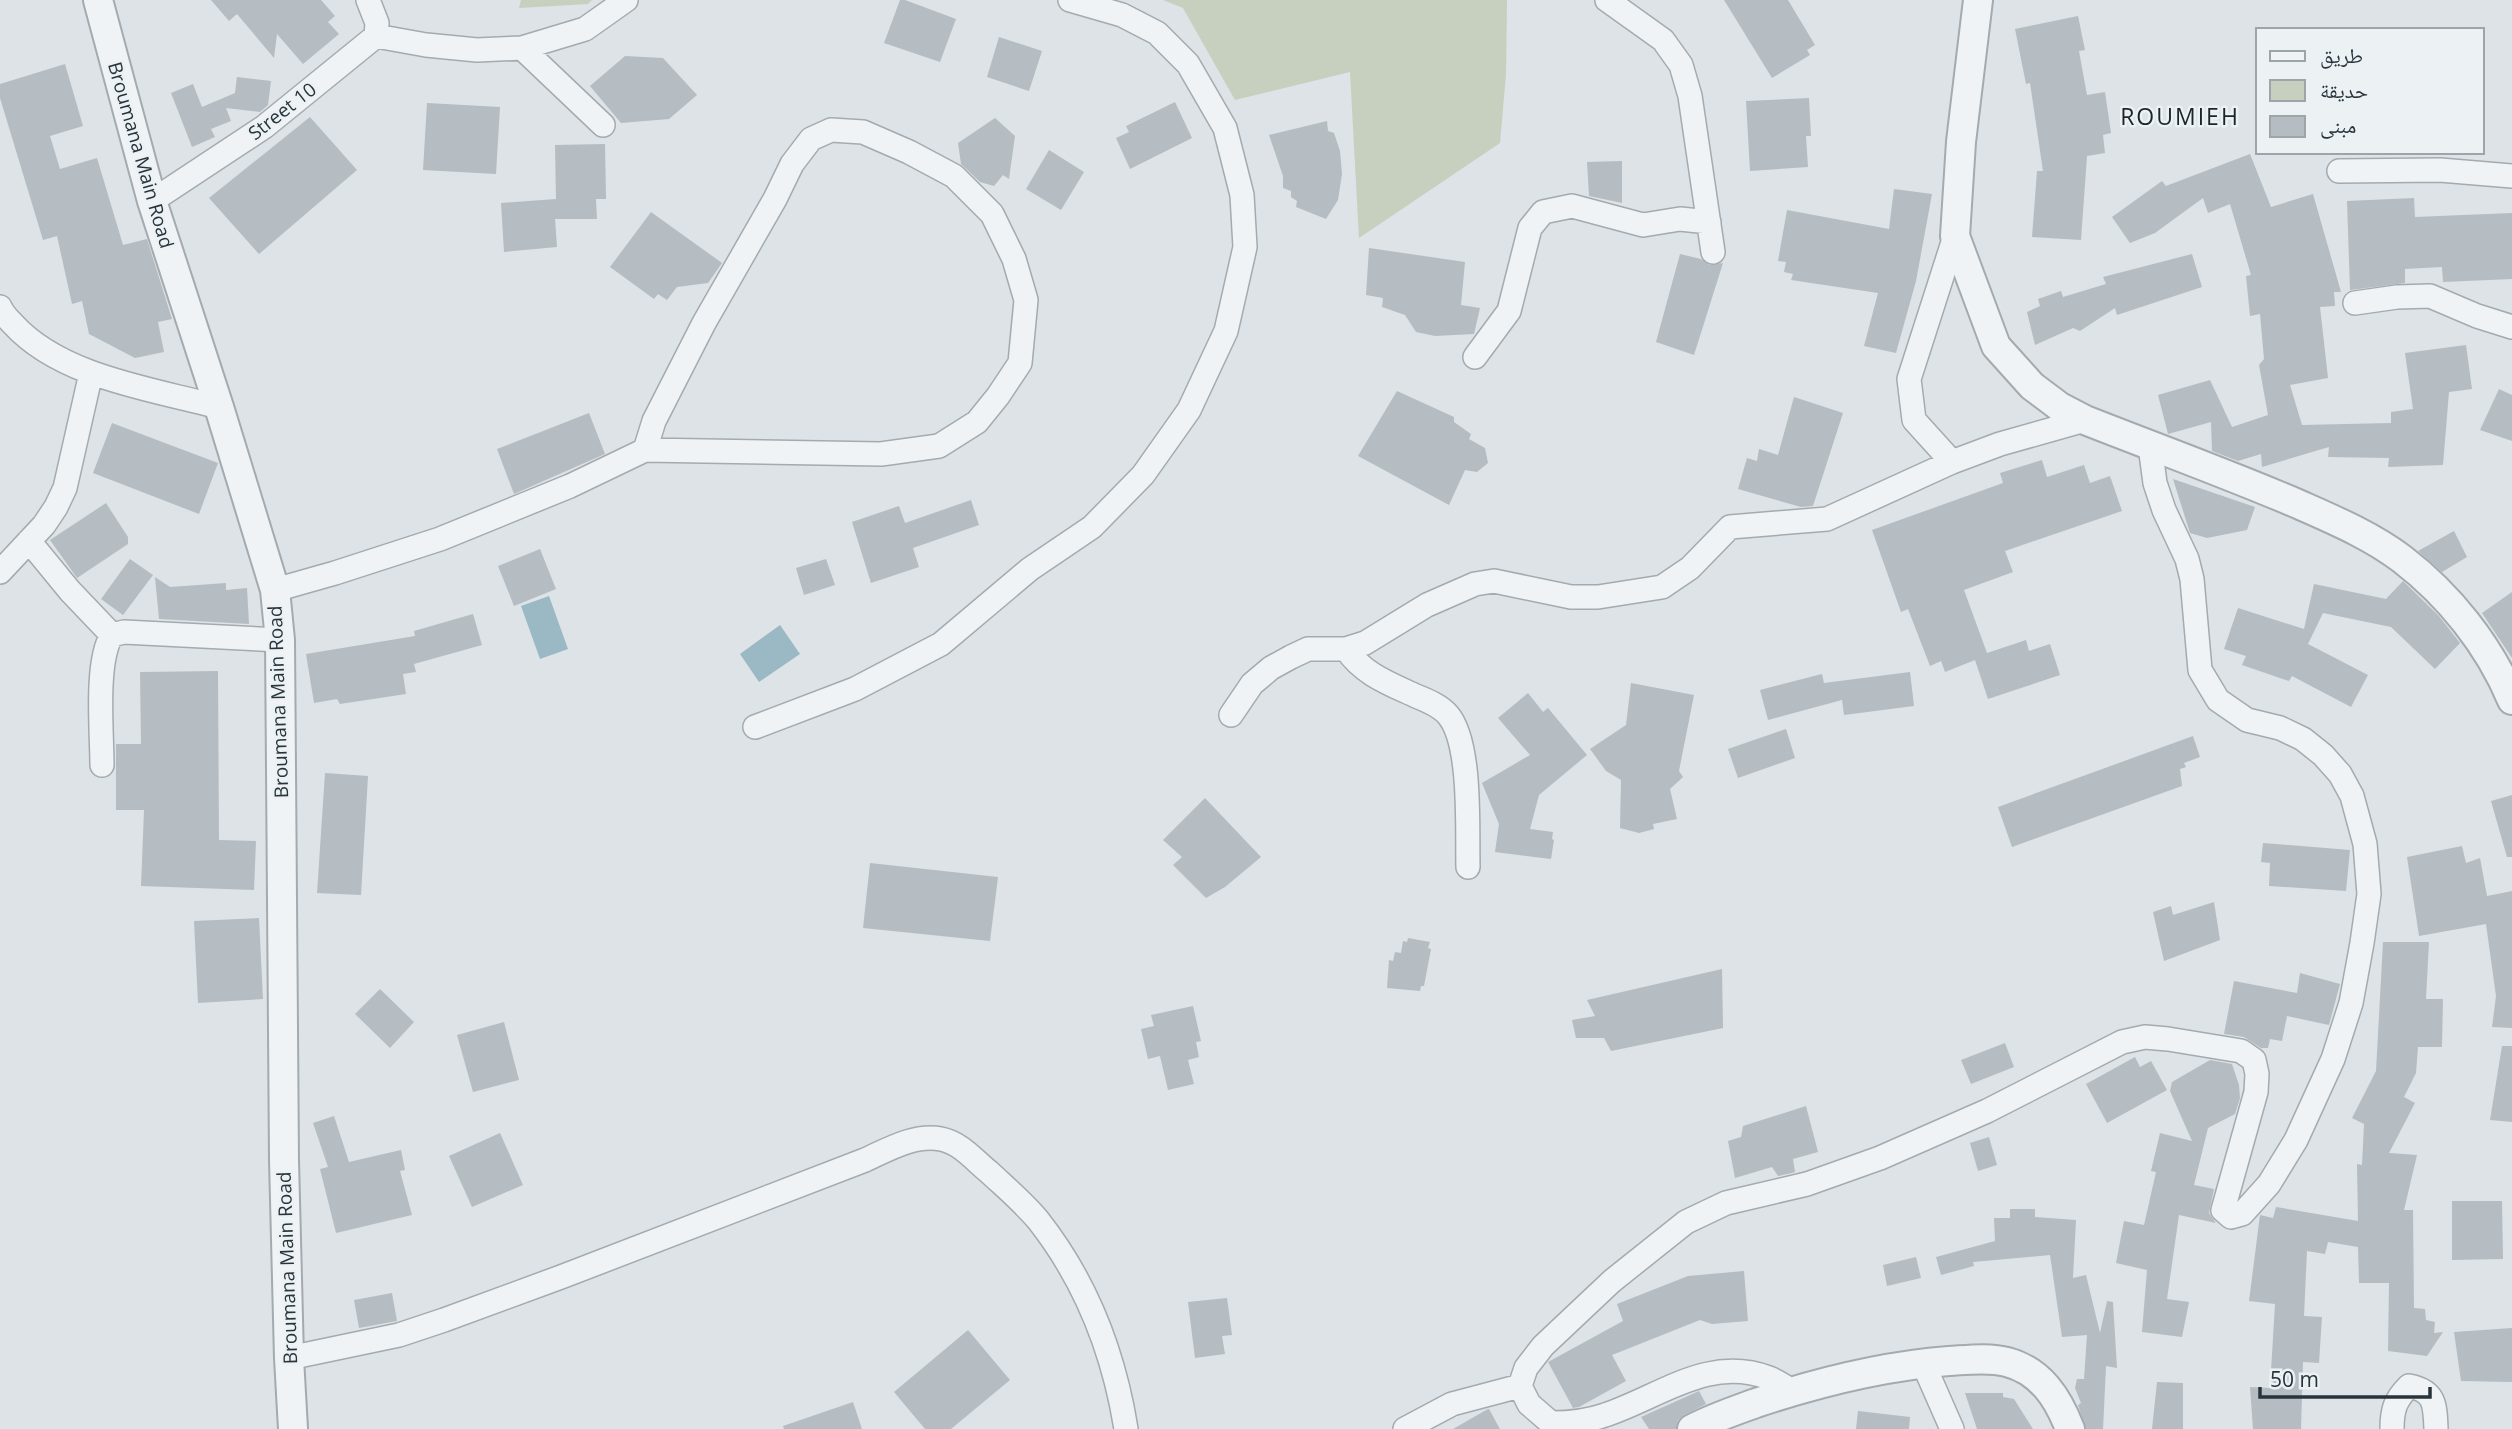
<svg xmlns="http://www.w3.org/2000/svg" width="2512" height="1429" font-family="'Open Sans','Noto Naskh Arabic',sans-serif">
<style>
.green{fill:#c7cfbf}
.water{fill:#9ab9c4}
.building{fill:#b5bdc2}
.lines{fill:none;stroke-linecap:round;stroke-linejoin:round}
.minor-casing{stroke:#a3abb0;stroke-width:26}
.tertiary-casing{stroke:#a3abb0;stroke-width:32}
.minor{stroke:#f0f3f5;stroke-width:23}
.tertiary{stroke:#f0f3f5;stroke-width:28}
.labels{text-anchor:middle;stroke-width:5;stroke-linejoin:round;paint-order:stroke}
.street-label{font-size:19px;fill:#28343c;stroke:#ecf1f4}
.quarter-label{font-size:23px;letter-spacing:2px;fill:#1a252c;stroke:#ecf1f4}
</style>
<rect width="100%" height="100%" fill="#dde3e6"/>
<!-- green -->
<path class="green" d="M 521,0 L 592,0 L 588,4 L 519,8 Z
M 1163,0 L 1507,0 L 1506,74 L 1500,143 L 1359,238 L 1350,72 L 1235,100 L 1183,8 Z"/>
<!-- water -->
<path class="water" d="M 549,596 L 568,649 L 540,659 L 521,606 Z
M 780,625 L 800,654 L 759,682 L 740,654 Z"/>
<!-- building -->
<path class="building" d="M 211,0 L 321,0 L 335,16 L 328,22 L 339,34 L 303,64 L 277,34 L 274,58 L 237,14 L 229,21 Z
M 900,0 L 905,0 L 956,19 L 940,62 L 884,43 Z
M 1724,0 L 1788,0 L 1815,45 L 1807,50 L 1810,55 L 1772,78 Z
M 2078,16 L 2085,50 L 2079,51 L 2087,95 L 2105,92 L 2111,133 L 2103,135 L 2105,153 L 2087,156 L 2081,240 L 2032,237 L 2037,171 L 2043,171 L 2030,83 L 2026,84 L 2015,29 Z
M 999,37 L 1042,51 L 1029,91 L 987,77 Z
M 625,56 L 663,58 L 697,95 L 669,119 L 621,123 L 590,86 Z
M 65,64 L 83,126 L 50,136 L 60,169 L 97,158 L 123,245 L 147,239 L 172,319 L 158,322 L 164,352 L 135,358 L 89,334 L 82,301 L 72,304 L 57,236 L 43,240 L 0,98 L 0,84 Z
M 237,77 L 271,81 L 268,105 L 260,112 L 226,108 L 231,121 L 211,129 L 215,137 L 192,147 L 171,93 L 193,84 L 202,107 L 235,93 Z
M 1809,98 L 1811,136 L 1806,136 L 1808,167 L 1750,171 L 1746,101 Z
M 1175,102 L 1192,138 L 1130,169 L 1116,138 L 1129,132 L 1126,126 Z
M 427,103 L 500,107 L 496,174 L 423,170 Z
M 310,117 L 357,170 L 259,254 L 209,198 Z
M 995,118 L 1015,136 L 1009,179 L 1003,175 L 994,186 L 980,182 L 961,164 L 958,143 Z
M 1327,121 L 1328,131 L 1334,133 L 1340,151 L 1342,174 L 1338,200 L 1326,219 L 1296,207 L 1297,201 L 1291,197 L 1291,191 L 1283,188 L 1283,176 L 1269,135 Z
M 605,144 L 606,199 L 596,199 L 597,219 L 555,219 L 557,247 L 504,252 L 501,203 L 556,199 L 555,145 Z
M 1049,150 L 1084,172 L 1061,210 L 1026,189 Z
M 2250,154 L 2271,207 L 2313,194 L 2341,292 L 2334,292 L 2335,306 L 2320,307 L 2328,378 L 2290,385 L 2302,425 L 2391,423 L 2391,412 L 2413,409 L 2405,353 L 2466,345 L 2472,389 L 2449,392 L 2443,465 L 2388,467 L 2389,458 L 2328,457 L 2329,447 L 2262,467 L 2261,454 L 2238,461 L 2212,451 L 2211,422 L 2168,434 L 2158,395 L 2210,380 L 2232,427 L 2268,415 L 2259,365 L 2264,359 L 2260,314 L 2250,316 L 2246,276 L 2251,275 L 2230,204 L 2208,213 L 2203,198 L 2155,233 L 2130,243 L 2112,217 L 2162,181 L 2166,186 Z
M 1622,161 L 1622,203 L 1589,196 L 1587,162 Z
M 1894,189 L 1932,194 L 1916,281 L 1896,353 L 1864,346 L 1878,293 L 1791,280 L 1793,274 L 1784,272 L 1786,262 L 1778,261 L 1787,210 L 1889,229 Z
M 2414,198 L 2415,217 L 2512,213 L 2512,279 L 2443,282 L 2442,267 L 2405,269 L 2405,283 L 2350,290 L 2347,201 Z
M 651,212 L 722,263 L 708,283 L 677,287 L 667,300 L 658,294 L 654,299 L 610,267 Z
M 1369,248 L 1465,262 L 1461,305 L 1480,308 L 1474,334 L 1435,336 L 1416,332 L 1405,315 L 1382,307 L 1383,298 L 1366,295 Z
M 1680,254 L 1701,259 L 1709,265 L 1723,263 L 1694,355 L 1656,342 Z
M 2192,254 L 2202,287 L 2117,315 L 2115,308 L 2080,331 L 2073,328 L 2035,345 L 2027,312 L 2040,306 L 2038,299 L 2061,291 L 2063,297 L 2106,284 L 2103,277 Z
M 2499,389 L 2512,395 L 2512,441 L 2480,430 Z
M 1397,391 L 1454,417 L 1454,422 L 1471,434 L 1469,439 L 1485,448 L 1488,463 L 1477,472 L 1465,470 L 1449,505 L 1358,456 Z
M 1794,397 L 1843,413 L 1813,506 L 1801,507 L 1738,489 L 1747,458 L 1757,461 L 1759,449 L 1778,455 Z
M 589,413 L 605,454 L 514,494 L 497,449 Z
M 112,423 L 218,463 L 199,514 L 93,473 Z
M 2042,460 L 2047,477 L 2084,465 L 2090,483 L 2110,476 L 2122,511 L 2005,551 L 2013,572 L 1964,590 L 1987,653 L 2026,640 L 2029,651 L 2050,644 L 2060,675 L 1988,699 L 1975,660 L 1945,672 L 1941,661 L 1930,666 L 1908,609 L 1901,612 L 1872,530 L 2003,483 L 2000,473 Z
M 2173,479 L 2255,507 L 2247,530 L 2207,538 L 2190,533 Z
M 971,500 L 979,525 L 913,548 L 919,567 L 871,583 L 852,522 L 899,506 L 905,523 Z
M 106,503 L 128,537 L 128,544 L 77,578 L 50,540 Z
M 2454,531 L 2467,557 L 2442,572 L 2418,551 Z
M 540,549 L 556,589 L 514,606 L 498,566 Z
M 130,559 L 153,575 L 123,615 L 101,599 Z
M 826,559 L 835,585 L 804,595 L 796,568 Z
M 155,577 L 170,587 L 226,583 L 226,590 L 247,588 L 249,624 L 159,619 Z
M 2403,581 L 2439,616 L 2460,643 L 2435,669 L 2391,627 L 2323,613 L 2308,644 L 2368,675 L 2351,707 L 2292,676 L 2289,681 L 2242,665 L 2246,656 L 2224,649 L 2238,608 L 2304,629 L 2314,584 L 2386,599 Z
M 2512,592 L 2512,658 L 2482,613 Z
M 473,614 L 482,645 L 414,664 L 416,672 L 403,674 L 406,694 L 340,704 L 337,699 L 314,703 L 306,654 L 415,636 L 414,631 Z
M 218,671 L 219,840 L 256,841 L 254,890 L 141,886 L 144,810 L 116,810 L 116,744 L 141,744 L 140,672 Z
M 1910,672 L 1914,706 L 1844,715 L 1842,700 L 1768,720 L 1760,690 L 1822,674 L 1824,683 Z
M 1631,683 L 1694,695 L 1679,771 L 1683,777 L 1670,789 L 1677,819 L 1653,824 L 1654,829 L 1639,833 L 1620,828 L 1621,780 L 1606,771 L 1590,749 L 1626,725 Z
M 1528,693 L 1543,712 L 1548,708 L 1587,755 L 1539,795 L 1530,829 L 1553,832 L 1552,839 L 1554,840 L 1551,859 L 1495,852 L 1499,824 L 1482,783 L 1530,755 L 1498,718 Z
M 1786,729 L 1795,758 L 1738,778 L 1728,749 Z
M 2193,736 L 2200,757 L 2184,763 L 2186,767 L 2180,769 L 2182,786 L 2012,847 L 1998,807 Z
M 325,773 L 368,776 L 361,895 L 317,893 Z
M 2512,795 L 2512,857 L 2507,857 L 2491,801 Z
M 1205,798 L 1261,857 L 1225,887 L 1206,898 L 1173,865 L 1182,857 L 1163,840 Z
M 2263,843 L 2350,850 L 2346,891 L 2269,886 L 2270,863 L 2261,862 Z
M 2462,846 L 2466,863 L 2480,858 L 2487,896 L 2512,891 L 2512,1028 L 2492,1027 L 2496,996 L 2486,924 L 2419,936 L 2407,857 Z
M 870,863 L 998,877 L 990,941 L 863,928 Z
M 2214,902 L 2220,940 L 2164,961 L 2153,912 L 2171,906 L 2173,915 Z
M 259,918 L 263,999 L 198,1003 L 194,921 Z
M 1408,938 L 1430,942 L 1428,948 L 1431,949 L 1424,986 L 1421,986 L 1420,991 L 1387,988 L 1389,960 L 1393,961 L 1395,952 L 1401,953 L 1403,941 L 1407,942 Z
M 2383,942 L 2429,942 L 2426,999 L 2443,999 L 2442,1047 L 2418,1047 L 2416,1073 L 2404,1097 L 2415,1103 L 2389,1153 L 2417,1155 L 2404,1210 L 2413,1210 L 2414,1308 L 2425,1309 L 2426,1320 L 2435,1322 L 2434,1333 L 2443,1332 L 2427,1356 L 2388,1351 L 2389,1283 L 2359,1283 L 2358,1247 L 2328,1242 L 2325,1254 L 2307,1251 L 2304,1316 L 2322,1317 L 2319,1363 L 2303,1362 L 2301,1429 L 2253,1429 L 2250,1387 L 2270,1388 L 2275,1304 L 2249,1301 L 2260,1215 L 2273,1218 L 2276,1207 L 2358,1221 L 2357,1164 L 2362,1165 L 2364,1124 L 2352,1118 L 2376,1071 Z
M 1722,969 L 1723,1028 L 1611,1051 L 1604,1038 L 1576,1038 L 1572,1020 L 1595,1016 L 1587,1000 Z
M 2300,973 L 2340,984 L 2329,1025 L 2287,1016 L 2282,1041 L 2270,1039 L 2268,1048 L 2261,1048 L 2244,1037 L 2224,1034 L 2234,981 L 2297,993 Z
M 380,989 L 414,1022 L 390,1048 L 355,1014 Z
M 1193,1006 L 1201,1041 L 1196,1042 L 1199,1057 L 1188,1060 L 1194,1084 L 1168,1090 L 1160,1056 L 1148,1059 L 1141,1029 L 1154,1026 L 1151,1015 Z
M 504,1022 L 519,1080 L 473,1092 L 457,1035 Z
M 2005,1043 L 2014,1067 L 1971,1084 L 1961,1060 Z
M 2502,1046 L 2512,1046 L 2512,1122 L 2490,1120 Z
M 2135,1057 L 2140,1067 L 2151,1061 L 2167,1090 L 2107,1123 L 2086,1084 Z
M 2210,1060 L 2232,1064 L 2239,1085 L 2240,1098 L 2235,1114 L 2208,1128 L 2194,1185 L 2214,1189 L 2209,1213 L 2216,1223 L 2179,1215 L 2167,1299 L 2189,1302 L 2182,1337 L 2142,1332 L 2147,1270 L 2116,1263 L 2124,1221 L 2144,1225 L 2156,1172 L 2151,1171 L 2160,1133 L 2192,1141 L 2170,1091 L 2172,1082 Z
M 1806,1106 L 1818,1152 L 1793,1159 L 1795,1172 L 1792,1173 L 1778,1176 L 1772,1167 L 1735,1178 L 1728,1141 L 1741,1137 L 1743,1126 Z
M 334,1116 L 349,1162 L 401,1150 L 405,1170 L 400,1171 L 412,1215 L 336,1233 L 320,1169 L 328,1167 L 313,1123 Z
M 500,1133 L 523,1185 L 472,1207 L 449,1156 Z
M 1989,1137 L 1997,1165 L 1978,1171 L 1970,1143 Z
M 2452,1201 L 2502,1201 L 2503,1259 L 2452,1260 Z
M 2010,1209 L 2035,1209 L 2035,1217 L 2076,1220 L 2073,1278 L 2086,1275 L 2100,1333 L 2107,1301 L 2113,1302 L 2117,1368 L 2106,1366 L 2103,1429 L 2086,1429 L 2078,1405 L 2081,1403 L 2075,1388 L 2077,1379 L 2084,1379 L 2087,1335 L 2062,1337 L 2050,1255 L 1973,1262 L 1974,1266 L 1941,1275 L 1936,1257 L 1995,1241 L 1994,1218 L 2010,1218 Z
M 1916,1257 L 1921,1278 L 1887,1286 L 1883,1265 Z
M 1744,1271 L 1748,1321 L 1712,1324 L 1700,1320 L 1612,1355 L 1626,1381 L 1579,1407 L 1573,1408 L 1548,1362 L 1623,1321 L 1617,1304 L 1688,1276 Z
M 392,1293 L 397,1321 L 359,1328 L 354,1300 Z
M 1227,1298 L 1232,1335 L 1222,1336 L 1225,1354 L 1195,1358 L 1188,1302 Z
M 2512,1328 L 2512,1382 L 2461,1381 L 2454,1332 Z
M 968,1330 L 1010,1380 L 951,1429 L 925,1429 L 894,1392 Z
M 2157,1382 L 2183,1383 L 2183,1429 L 2152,1429 Z
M 1699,1391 L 1706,1404 L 1684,1415 L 1678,1420 L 1676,1429 L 1649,1429 L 1641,1417 Z
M 1965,1393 L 2003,1393 L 2003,1397 L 2014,1399 L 2033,1429 L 1977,1429 Z
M 853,1402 L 862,1429 L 784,1429 L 783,1426 Z
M 1489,1409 L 1500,1429 L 1453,1429 L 1488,1409 Z
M 1858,1411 L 1910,1417 L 1909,1429 L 1856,1429 Z"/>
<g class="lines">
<!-- minor casing -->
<g class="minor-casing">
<path id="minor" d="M 1607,0 L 1663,40 L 1681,65 L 1690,96 L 1713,252
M 376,36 L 426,45 L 477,50 L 522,48 L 585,29 L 626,0
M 522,48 L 603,125
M 2339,171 L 2440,170 L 2512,176
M 152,201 L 264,127 L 376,36 L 377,23 L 368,0
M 1955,236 L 1909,379 L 1914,420 L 1952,462 L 2000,444 L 2085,420
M 2355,303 L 2397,297 L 2430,296 L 2477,316 L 2512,327
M 0,307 C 3,314 8,319 13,324 C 61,377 152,389 219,407
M 1475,357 L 1509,311 L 1530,228 L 1543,212 L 1572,206 L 1643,225 L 1680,219 L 1709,222
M 29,541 L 70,591 L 112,635
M 0,572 L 44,525 L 56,507 L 65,488 L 91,373
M 275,590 L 335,573 L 440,539 L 570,486 L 645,450 L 881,454 L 939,446 L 977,422 L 998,396 L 1020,363 L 1026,300 L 1014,259 L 992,214 L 954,176 L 909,152 L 863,132 L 831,130 L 811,139 L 792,164 L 775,199 L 704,323 L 654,421 L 645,450
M 1346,649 C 1363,674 1388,683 1416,696 C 1426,700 1441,706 1448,715 C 1472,743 1467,830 1468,867
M 1231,715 L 1252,684 L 1271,668 L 1291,657 L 1308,649 L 1346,649 L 1365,643 L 1427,605 L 1475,584 L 1494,581 L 1571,597 L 1598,597 L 1662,587 L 1690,568 L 1730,527 L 1827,519 L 1952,462
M 755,727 L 855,689 L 941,644 L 1030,569 L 1092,527 L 1143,475 L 1189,410 L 1226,331 L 1245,247 L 1242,195 L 1225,128 L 1188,64 L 1157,33 L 1122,15 L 1070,0
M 102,765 C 102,733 95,661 112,635 L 124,632 L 280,640
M 289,1358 L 399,1335 L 444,1320 L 561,1277 L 865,1160 C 889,1149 915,1134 941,1139 C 961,1143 974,1160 989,1172 C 1005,1187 1024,1203 1038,1220 C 1086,1281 1114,1354 1126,1429
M 1923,1363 L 1952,1429
M 1793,1391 C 1785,1387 1777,1381 1769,1378 C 1708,1355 1660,1397 1605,1415 C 1588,1421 1569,1423 1551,1423 L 1529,1404 L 1520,1386 L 1526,1368 L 1543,1346 L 1612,1281 L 1686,1222 L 1726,1203 L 1807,1184 L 1880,1158 L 1987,1111 L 2122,1042 L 2145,1037 L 2168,1039 L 2241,1051 L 2254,1060 L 2257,1074 L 2256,1092 L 2223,1210 L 2231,1217 L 2242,1214 L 2269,1184 L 2296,1140 L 2333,1059 L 2351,1003 L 2362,943 L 2369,894 L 2365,844 L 2352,796 L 2340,774 L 2323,755 L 2303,739 L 2280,728 L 2247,720 L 2218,700 L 2200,670 L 2192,579 L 2187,559 L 2164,510 L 2155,483 L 2150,446
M 1405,1429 L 1452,1404 L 1520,1386
M 2392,1429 C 2392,1410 2395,1400 2409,1386 C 2435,1391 2435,1404 2436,1429"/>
</g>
<!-- tertiary casing -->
<g class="tertiary-casing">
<path id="tertiary" d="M 98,0 L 152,201 L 219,407 L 275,590 L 280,640 L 284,1160 L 289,1358 L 293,1429
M 1978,0 L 1961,142 L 1955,236 L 1996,346 L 2032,386 L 2060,407 L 2085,420 C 2156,448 2228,474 2298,504 C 2334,520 2370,535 2402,559 C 2449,595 2489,645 2512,700
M 1692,1429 C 1713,1418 1734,1411 1756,1403 C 1819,1382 1883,1366 1949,1361 C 1967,1360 1989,1357 2007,1362 C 2041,1371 2058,1398 2070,1429"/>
</g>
<!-- minor -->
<use href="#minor" class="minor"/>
<!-- tertiary -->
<use href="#tertiary" class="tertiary"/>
</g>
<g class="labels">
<!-- street labels -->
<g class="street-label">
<text transform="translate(282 111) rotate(-38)" y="7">Street 10</text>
<text transform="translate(141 155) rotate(74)" y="7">Broumana Main Road</text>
<text transform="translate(278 702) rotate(-92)" y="7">Broumana Main Road</text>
<text transform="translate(287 1268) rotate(-92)" y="7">Broumana Main Road</text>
</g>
<!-- quarter labels -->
<g class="quarter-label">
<text x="2180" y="125">ROUMIEH</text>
</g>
</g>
<!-- legend -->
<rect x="2256" y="28" width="228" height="126" fill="#ecf1f4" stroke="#9ea5aa" stroke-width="2"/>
<rect x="2270" y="51" width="35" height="10" fill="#f0f3f5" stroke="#9ea5aa" stroke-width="2"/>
<text x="2320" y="63" font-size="21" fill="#28343c">طريق</text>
<rect x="2270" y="80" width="35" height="21" fill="#c7cfbf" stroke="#9ea5aa" stroke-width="2"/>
<text x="2320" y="98" font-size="21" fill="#28343c">حديقة</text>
<rect x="2270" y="116" width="35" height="21" fill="#b5bdc2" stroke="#9ea5aa" stroke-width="2"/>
<text x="2320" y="133" font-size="21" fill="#28343c">مبنى</text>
<!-- scale -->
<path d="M2260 1387v10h170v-10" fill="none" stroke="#28343c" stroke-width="3.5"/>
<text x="2270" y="1387" font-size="21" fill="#28343c" stroke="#ecf1f4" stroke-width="5" paint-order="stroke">50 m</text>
</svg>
